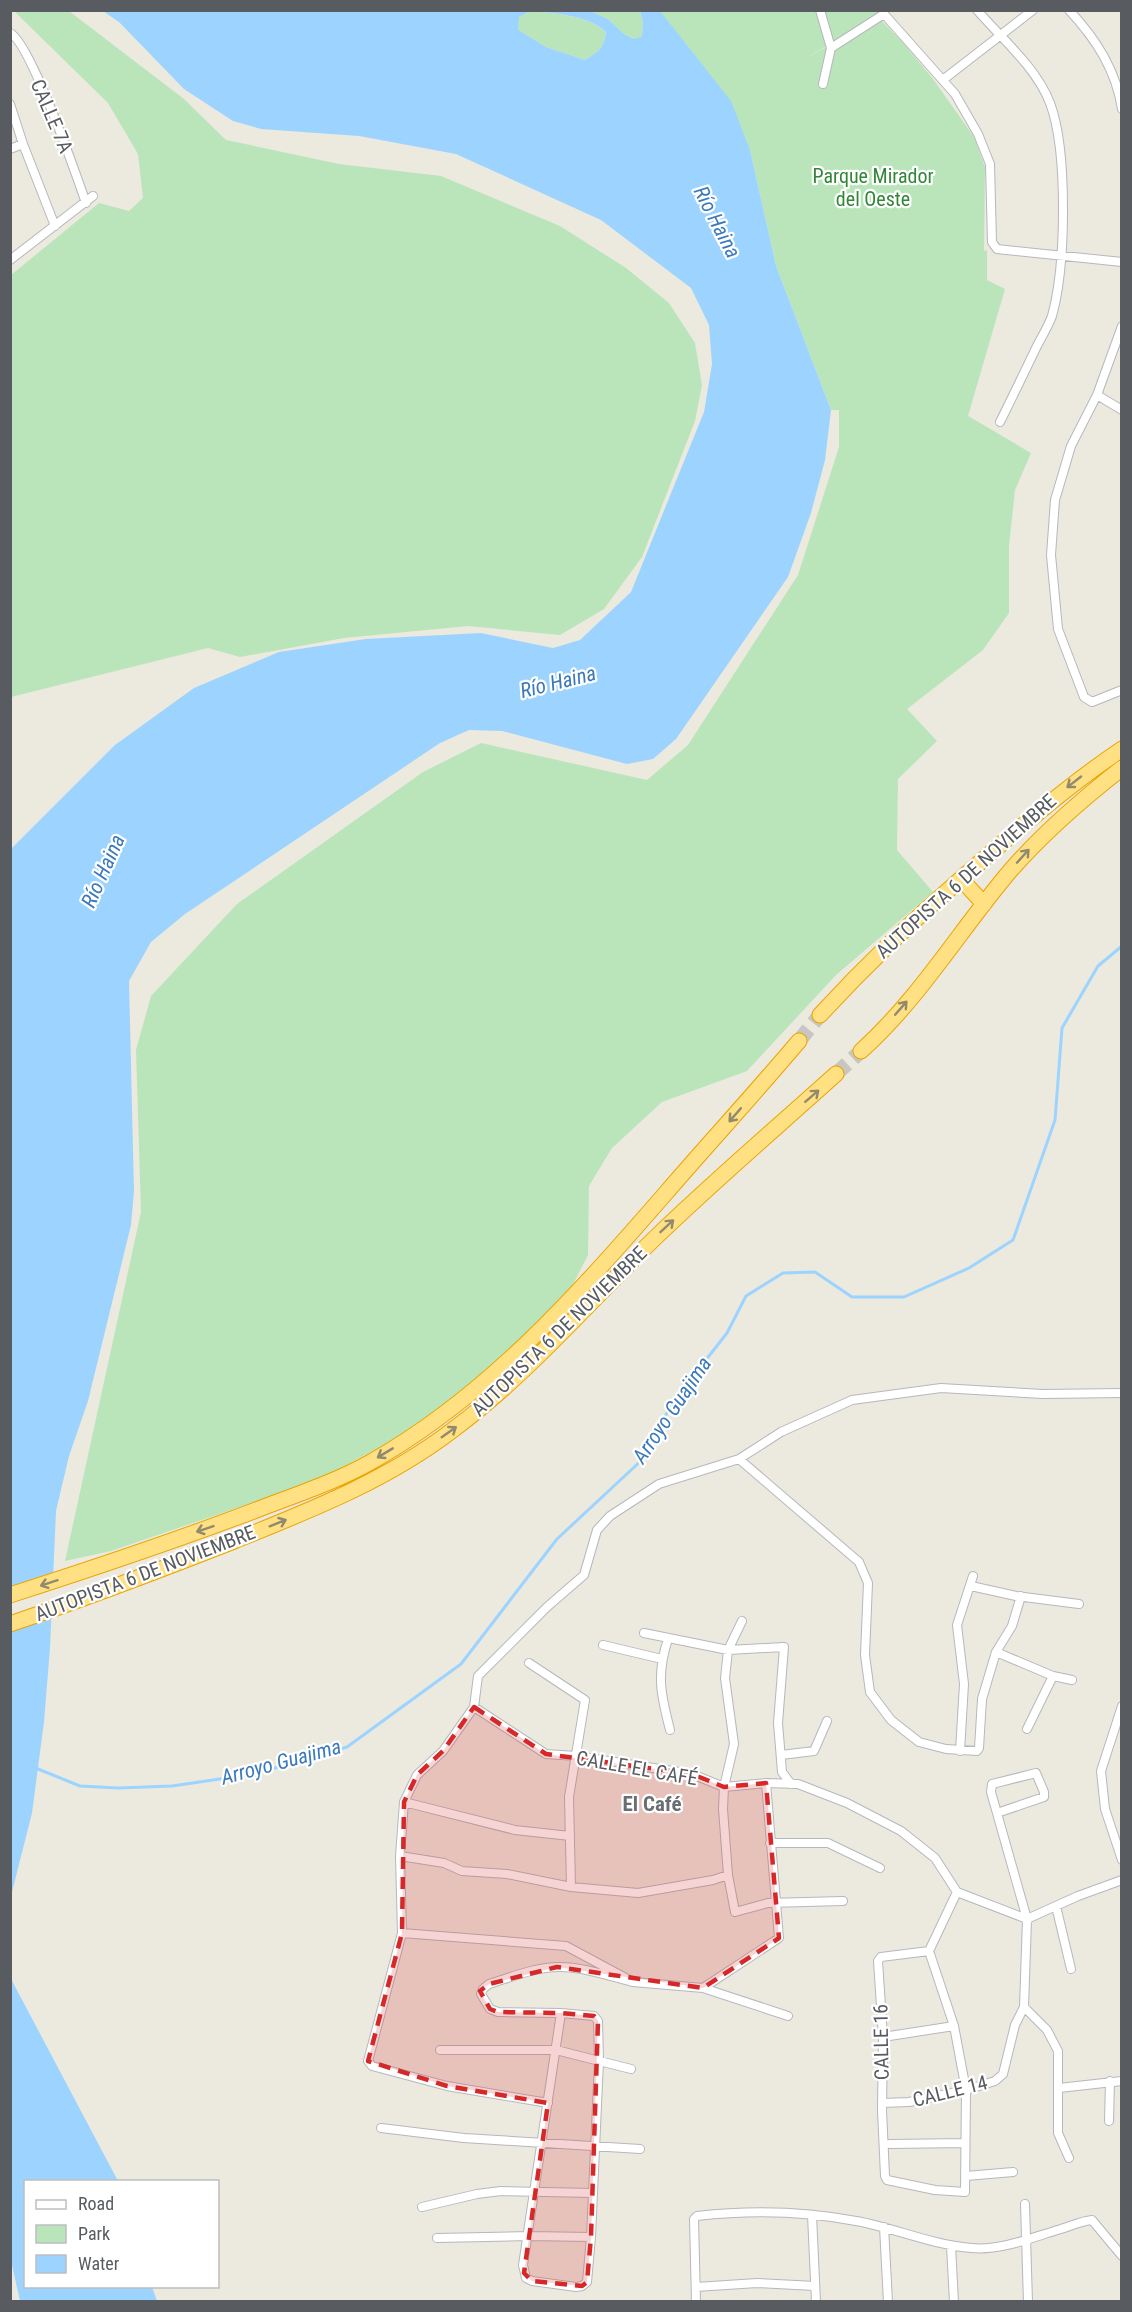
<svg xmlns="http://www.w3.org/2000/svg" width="1132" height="2312" font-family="'Roboto Condensed',sans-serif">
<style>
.green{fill:#bae5bb}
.water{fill:#9cd4ff;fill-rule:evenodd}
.pier{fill:#ece9df}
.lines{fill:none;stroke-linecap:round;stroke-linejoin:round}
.stream{stroke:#9cd4ff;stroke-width:3}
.motorway-tunnel{stroke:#c7c6c0;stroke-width:15;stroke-dasharray:15 8;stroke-linecap:butt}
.minor-casing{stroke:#b5b8bd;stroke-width:10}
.motorway-casing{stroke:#eba300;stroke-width:17}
.minor{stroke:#fff;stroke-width:8}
.motorway{stroke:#ffe083;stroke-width:15}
.oneway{stroke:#928a6d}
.marked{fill:#d62828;fill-opacity:0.2;stroke:#d62828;stroke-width:4.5;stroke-dasharray:12 8;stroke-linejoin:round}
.labels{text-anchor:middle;stroke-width:4.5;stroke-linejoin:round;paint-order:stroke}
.street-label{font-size:20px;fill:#585c61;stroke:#fff}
.park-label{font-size:20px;fill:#328637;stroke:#fff}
.water-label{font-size:21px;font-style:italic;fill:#3b79bb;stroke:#fff}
.neighbourhood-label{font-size:21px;font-weight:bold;fill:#696e73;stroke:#fff}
</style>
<rect width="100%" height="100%" fill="#ece9df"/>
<!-- green -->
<path class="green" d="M 14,11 L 69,11 L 184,99 L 226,140 L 339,164 L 441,176 L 560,226 L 626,268 L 669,303 L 695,343 L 702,385 L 695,421 L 642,557 L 604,609 L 560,635 L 468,626 L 344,638 L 240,657 L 208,648 L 11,697 L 11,275 L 99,203 L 129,211 L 143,198 L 138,154 L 108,103 Z
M 529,11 C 554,13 587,15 606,32 C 604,48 598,52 585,60 L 546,47 L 517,30 L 519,17 Z
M 590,11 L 640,11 L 643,22 L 642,36 L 634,39 L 624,34 L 608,19 Z
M 660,11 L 881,11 L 882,14 L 801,61 L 879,18 L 904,44 L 933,79 L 974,137 L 985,167 L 984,251 L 987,250 L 987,280 L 1005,289 L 968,416 L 1031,453 L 1015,490 L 1009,546 L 1009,613 L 983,650 L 907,709 L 937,741 L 898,779 L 897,850 L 933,892 L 836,975 L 747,1071 L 662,1102 L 612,1148 L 589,1186 L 588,1255 L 568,1294 L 489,1371 L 412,1430 L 316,1481 L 111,1551 L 65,1561 L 141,1212 L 136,1050 L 151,996 L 237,904 L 423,772 L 481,743 L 647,780 L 688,745 L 798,575 L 839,447 L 839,410 L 831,410 L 776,266 L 750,150 Z"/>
<!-- water -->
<path class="water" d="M 103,11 L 590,11 L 608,19 L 624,34 L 634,39 L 642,36 L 643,22 L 640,11 L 660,11 L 731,101 L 750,150 L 776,266 L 831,410 L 825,460 L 811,513 L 788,577 L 676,739 L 653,759 L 627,764 L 502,731 L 469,730 L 440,743 L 185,914 L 151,942 L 129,981 L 134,1191 L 131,1225 L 88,1401 L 69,1456 L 56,1511 L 50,1648 L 44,1722 L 32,1813 L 11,1896 L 11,849 L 115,745 L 194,688 L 279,652 L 366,639 L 481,633 L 553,648 L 580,640 L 631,592 L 704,412 L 712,364 L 709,325 L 691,288 L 601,220 L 456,154 L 359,136 L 261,129 L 233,121 L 184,89 L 119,22 ZM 530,11 C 554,13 588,15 606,32 C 604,48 598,52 585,60 L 546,47 L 518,30 L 519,17 Z
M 10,1977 L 118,2181 L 26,2182 L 26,2286 L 152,2287 L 157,2301 L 20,2301 L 10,2256 Z"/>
<!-- pier -->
<path class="pier" d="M 56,1573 L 54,1618 L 11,1631 L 11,1587 Z"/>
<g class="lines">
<!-- stream -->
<path class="stream" d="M 38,1769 L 80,1786 L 118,1788 L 172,1786 L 254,1774 L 347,1747 L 461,1664 L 557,1539 L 644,1458 L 672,1403 L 727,1333 L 746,1296 L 783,1273 L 815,1272 L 852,1297 L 904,1297 L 969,1268 L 1013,1240 L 1055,1120 L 1062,1028 L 1098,966 L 1122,946"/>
<!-- motorway-tunnel -->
<path class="motorway-tunnel" d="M 799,1041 L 820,1015
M 836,1074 L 861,1051"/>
<!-- minor casing -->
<g class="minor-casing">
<path id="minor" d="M 820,10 L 831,48
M 977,10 C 1002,39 1036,67 1050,103 C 1068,151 1066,266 1052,316 C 1048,327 1041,338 1036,348 C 1024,373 1012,398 1000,422
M 1069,10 C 1096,39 1116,70 1122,109
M 10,33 C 30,42 77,177 86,203
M 944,79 L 1033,10
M 823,84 L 831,48 L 884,14 L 955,94 L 978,134 L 990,164 L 992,242 L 997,249 L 1122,262
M 10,104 L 23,144 L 55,226
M 10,149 L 23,144
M 10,260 L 93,196
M 1122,326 L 1097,395 L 1071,446 L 1055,500 L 1051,555 L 1058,629 L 1084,697 L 1092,702 L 1122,690
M 1097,395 L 1122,410
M 739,1459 L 859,1562 L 868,1583 L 865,1655 L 870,1692 L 891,1720 L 919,1742 L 946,1749 L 977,1751 L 979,1748 L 982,1699 L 996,1652 L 1012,1626 L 1021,1596
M 971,1586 L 1016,1596 L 1079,1604
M 742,1621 L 728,1650 L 725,1678 L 734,1744 L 724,1787 L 723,1809 L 728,1875 L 735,1912 L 768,1903 L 843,1901
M 644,1633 L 728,1650 L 784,1647 L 778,1723 L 782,1772 L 791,1784
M 668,1639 C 656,1675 661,1695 670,1730
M 603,1645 L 662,1659
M 996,1652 L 1053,1676 L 1072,1680
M 529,1663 L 585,1700 L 569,1797 L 571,1887
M 1122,1706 L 1101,1771 L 1105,1809 L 1122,1860
M 474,1707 L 546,1754 L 576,1756 L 692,1774 L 724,1787 L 766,1783 L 798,1784 L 847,1803 L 901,1831 L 935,1858 L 957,1892 L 1027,1919 L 1078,1896 L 1122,1880
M 1027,1729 L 1053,1676
M 960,1751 L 964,1684 L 957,1625 L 973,1576
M 781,1755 L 814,1751 L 827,1721
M 404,1802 L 515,1830 L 570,1836
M 770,1843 L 828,1843 L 880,1868
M 400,1856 L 444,1863 L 462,1871 L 507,1874 L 571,1887 L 638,1893 L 713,1880 L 728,1875
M 1056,1906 L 1071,1969
M 402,1933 L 566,1946 L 633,1982 L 703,1988 L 779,1938 L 766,1783
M 929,1951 L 881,1957 L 878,1961 L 883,2037 L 882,2110 L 885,2176 L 887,2180 L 935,2190 L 965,2192 L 966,2090 L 954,2026 L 929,1951 L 957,1892
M 703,1988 L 788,2016
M 1024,2007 L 1047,2030 L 1058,2051 L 1058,2133 L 1069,2158
M 561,2013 L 523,2265 L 526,2278 L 532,2281 L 576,2287 L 582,2286 L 587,2282 L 591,2237 L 599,2061 L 598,2021 L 594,2016 L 561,2013 L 498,2012 L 490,2009 L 481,1994 L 483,1989 L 489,1984 C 512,1977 535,1967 559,1967 C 584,1967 609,1976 633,1982
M 883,2037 L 954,2026
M 440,2050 L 556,2050 L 631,2069
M 1059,2088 L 1122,2081
M 548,2103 L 447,2086 L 372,2066 L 368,2061 L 402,1933 L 400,1856 L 404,1802 L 417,1775 L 443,1751 L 474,1707 L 478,1676 L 547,1607 L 584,1575 L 597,1530 L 610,1516 L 659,1484 L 739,1459 L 781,1432 L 852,1400 L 941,1388 L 1043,1394 L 1122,1393
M 882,2103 L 909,2102 L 966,2090 L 995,2081 L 1003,2074 L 1015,2025 L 1024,2007 L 1027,1919 L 991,1792 L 992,1784 L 1036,1773 L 1044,1792 L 1044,1797 L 997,1813
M 1109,2121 L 1110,2081
M 381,2128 L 464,2138 L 640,2149
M 890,2144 L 964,2143
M 966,2176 L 1013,2172
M 1025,2204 L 1028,2302
M 422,2207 L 477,2194 L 501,2191 L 593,2193
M 812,2215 L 816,2302
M 884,2227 L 888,2302
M 437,2238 L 528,2236 L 591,2237
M 951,2246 L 954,2302
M 696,2287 L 757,2283 L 815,2286
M 696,2302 L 694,2219 L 697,2216 C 750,2210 803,2211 856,2221 C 895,2228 932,2245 972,2248 C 1001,2251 1033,2237 1061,2229 C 1071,2226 1081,2221 1092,2220 L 1122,2256"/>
</g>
<!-- motorway casing -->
<g class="motorway-casing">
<path id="motorway" d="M 961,879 L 984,904
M 820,1015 C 865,966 912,921 962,878 C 1014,833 1064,788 1122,749
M 861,1051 C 919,999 960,930 1010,871 C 1044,832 1081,800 1122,768
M 10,1595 C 94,1568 177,1540 259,1509 C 295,1495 335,1482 369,1463 C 487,1397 577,1295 665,1194 C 709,1143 755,1093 799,1041
M 10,1624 C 86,1598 160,1570 234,1541 C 311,1510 388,1480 454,1429 C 528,1374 590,1301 656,1237 C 714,1181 776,1128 836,1074"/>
</g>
<!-- minor -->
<use href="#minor" class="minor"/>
<!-- motorway -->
<use href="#motorway" class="motorway"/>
</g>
<!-- one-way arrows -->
<defs><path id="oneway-shaft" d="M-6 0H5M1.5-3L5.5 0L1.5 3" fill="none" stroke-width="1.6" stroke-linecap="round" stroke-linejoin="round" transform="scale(1.5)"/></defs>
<g class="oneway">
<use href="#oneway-shaft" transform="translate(1074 782) rotate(142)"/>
<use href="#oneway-shaft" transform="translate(1023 856) rotate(-48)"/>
<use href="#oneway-shaft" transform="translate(901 1008) rotate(-49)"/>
<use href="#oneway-shaft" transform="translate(812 1096) rotate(-41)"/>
<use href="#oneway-shaft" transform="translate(735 1115) rotate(131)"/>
<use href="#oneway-shaft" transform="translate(667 1226) rotate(-43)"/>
<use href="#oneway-shaft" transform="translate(449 1432) rotate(-35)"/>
<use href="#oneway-shaft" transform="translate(385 1453) rotate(149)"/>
<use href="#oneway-shaft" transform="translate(278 1523) rotate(-22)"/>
<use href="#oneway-shaft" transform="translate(205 1529) rotate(161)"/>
<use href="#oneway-shaft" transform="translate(49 1583) rotate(162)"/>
</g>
<!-- marked area -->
<path class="marked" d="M 474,1707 L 546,1754 L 692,1774 L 724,1787 L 766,1783 L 779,1938 L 703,1988 L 557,1967 L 489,1984 L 480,1991 L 490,2009 L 498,2012 L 561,2013 L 594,2016 L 598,2021 L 591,2237 L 587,2282 L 582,2286 L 532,2281 L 524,2273 L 548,2103 L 447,2086 L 368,2061 L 402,1933 L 404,1802 L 417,1775 L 443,1751 Z"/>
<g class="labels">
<!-- street labels -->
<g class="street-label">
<text transform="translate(52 116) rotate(67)" y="7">CALLE 7A</text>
<text transform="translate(966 876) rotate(-42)" y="7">AUTOPISTA 6 DE NOVIEMBRE</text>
<text transform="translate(559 1331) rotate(-44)" y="7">AUTOPISTA 6 DE NOVIEMBRE</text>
<text transform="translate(145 1573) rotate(-21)" y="7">AUTOPISTA 6 DE NOVIEMBRE</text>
<text transform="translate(637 1768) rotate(10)" y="7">CALLE EL CAFÉ</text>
<text transform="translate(881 2042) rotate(-91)" y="7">CALLE 16</text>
<text transform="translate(950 2091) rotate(-14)" y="7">CALLE 14</text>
</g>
<!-- park labels -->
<g class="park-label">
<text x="873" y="183">Parque Mirador<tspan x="873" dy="23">del Oeste</tspan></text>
</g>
<!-- water labels -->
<g class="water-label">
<text transform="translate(717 222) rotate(63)" y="7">Río Haina</text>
<text transform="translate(558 682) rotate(-14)" y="7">Río Haina</text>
<text transform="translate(103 871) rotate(-66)" y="7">Río Haina</text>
<text transform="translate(672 1410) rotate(-56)" y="7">Arroyo Guajima</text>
<text transform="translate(281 1762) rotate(-15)" y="7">Arroyo Guajima</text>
</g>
<!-- neighbourhood labels -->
<g class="neighbourhood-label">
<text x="652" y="1811">El Café</text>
</g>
</g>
<!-- border -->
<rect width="1132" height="2312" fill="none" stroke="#585c61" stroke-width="24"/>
<!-- legend -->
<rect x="24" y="2180" width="195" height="108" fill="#ffffff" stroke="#bcbec0" stroke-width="1.5"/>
<rect x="36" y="2200" width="30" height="9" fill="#ffffff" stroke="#bcbec0" stroke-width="1.5"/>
<text x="78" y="2210" font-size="18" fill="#585c61">Road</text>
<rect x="36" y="2225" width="30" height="18" fill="#bae5bb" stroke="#bcbec0" stroke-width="1.5"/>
<text x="78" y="2240" font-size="18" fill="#585c61">Park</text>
<rect x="36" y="2255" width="30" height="18" fill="#9cd4ff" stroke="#bcbec0" stroke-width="1.5"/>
<text x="78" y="2270" font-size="18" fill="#585c61">Water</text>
</svg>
